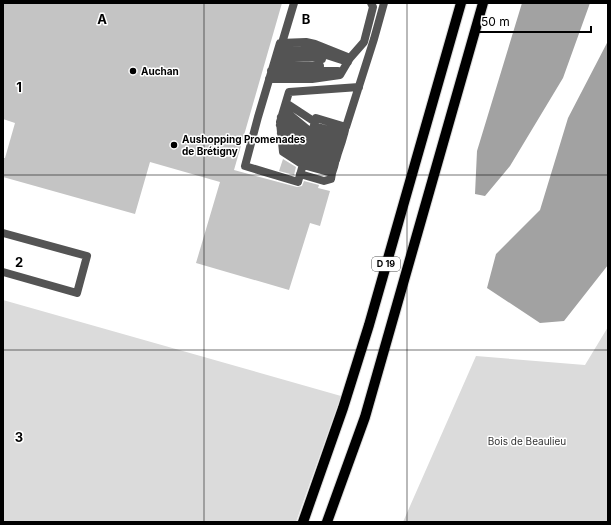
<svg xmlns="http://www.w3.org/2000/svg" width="611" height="525" font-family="Inter,sans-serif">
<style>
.green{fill:#dbdbdb}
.water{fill:#a2a2a2}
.building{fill:#c4c4c4}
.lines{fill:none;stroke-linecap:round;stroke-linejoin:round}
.primary-casing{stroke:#dbdbdb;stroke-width:12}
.service{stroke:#545454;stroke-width:8}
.primary{stroke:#000;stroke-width:10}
.grid{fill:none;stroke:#000;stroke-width:1;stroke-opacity:0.55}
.poi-dot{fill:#000;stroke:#fff;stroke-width:1.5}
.labels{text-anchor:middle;stroke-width:3;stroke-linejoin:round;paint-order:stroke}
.shield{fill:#fff;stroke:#4c4c4c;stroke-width:1}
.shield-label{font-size:9px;font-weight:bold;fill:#000}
.poi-label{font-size:10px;font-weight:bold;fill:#000;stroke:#fff;text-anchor:start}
.park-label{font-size:10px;fill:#323232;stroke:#fff}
.grid-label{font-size:13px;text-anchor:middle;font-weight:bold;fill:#000;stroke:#fff;stroke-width:3;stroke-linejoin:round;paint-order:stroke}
</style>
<rect width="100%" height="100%" fill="#fff"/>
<!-- green -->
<path class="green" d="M 3,300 L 341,396 L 296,522 L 3,522 Z
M 608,327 L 608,522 L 403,522 L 476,356 L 585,365 Z"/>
<!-- water -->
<path class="water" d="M 522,3 L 590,3 L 563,78 L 510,166 L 485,196 L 475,194 L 477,151 Z
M 608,41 L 608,265 L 564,321 L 540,323 L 487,288 L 496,254 L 540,210 L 568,118 Z"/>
<!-- building -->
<path class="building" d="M 3,3 L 282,3 L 234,170 L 297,187 L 302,186 L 304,181 L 319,185 L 318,188 L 330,191 L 320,226 L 310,223 L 289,290 L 196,263 L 220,182 L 150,162 L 135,214 L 3,177 L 3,158 L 5,158 L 15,123 L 3,119 Z
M 283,159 L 296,167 L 294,175 L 279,171 Z"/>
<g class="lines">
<!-- primary casing -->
<g class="primary-casing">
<path id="primary" d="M 303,522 L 343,408 L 369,325 L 461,3
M 327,522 L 365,417 L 483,3"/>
</g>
<!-- service -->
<path class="service" d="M 282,43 L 294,3
M 278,51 L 311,50 L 348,62
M 276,58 L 312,57 L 322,59
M 350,58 L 315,44 L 306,42 L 280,43 L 258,117 L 245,166 L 298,182 L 316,118 L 346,127 L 374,39 L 384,3
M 274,64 L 320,66
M 271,71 L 338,71
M 269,79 L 312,79 L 340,75 L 350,58 L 364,42 L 373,7 L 371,3
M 286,103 L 315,122
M 284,110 L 312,133 L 342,141 L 344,134
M 281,117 L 310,139 L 340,147 L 342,141
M 280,125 L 308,145 L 338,153 L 340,147
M 314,126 L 344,134 L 345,130
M 281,133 L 307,152 L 336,160 L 338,153
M 282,142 L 305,158 L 334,167 L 335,163
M 334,167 L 332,173 L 303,165 L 283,152 L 280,122 L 289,92 L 359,87
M 300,174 L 324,181 L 331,179 L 332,173
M 3,233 L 87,256 L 77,293 L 3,272"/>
<!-- primary -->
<use href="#primary" class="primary"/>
</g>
<!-- grid -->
<path class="grid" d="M 204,3 L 204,522M 407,3 L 407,522M 3,175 L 608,175M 3,350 L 608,350"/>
<!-- markers -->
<g class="poi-dot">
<circle cx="133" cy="71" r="4"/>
<circle cx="174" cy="145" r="4"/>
</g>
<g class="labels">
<!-- shield labels -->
<rect class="shield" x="372" y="257" width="28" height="14" rx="3"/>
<g class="shield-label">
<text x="386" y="267">D 19</text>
</g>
<!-- poi labels -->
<g class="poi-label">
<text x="141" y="75">Auchan</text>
<text x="182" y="143">Aushopping Promenades<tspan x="182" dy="12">de Brétigny</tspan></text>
</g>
<!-- park labels -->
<g class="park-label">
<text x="527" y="445">Bois de Beaulieu</text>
</g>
</g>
<g class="grid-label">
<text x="102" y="24">A</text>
<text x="306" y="24">B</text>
<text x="19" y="92">1</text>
<text x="19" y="267">2</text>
<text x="19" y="442">3</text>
</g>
<!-- border -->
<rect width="611" height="525" fill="none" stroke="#000000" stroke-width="8"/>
<!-- scale -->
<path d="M475 26v6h116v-6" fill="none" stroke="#000000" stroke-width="2"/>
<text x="481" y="26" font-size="12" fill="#000000" stroke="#ffffff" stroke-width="3" paint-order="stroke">50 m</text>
</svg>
